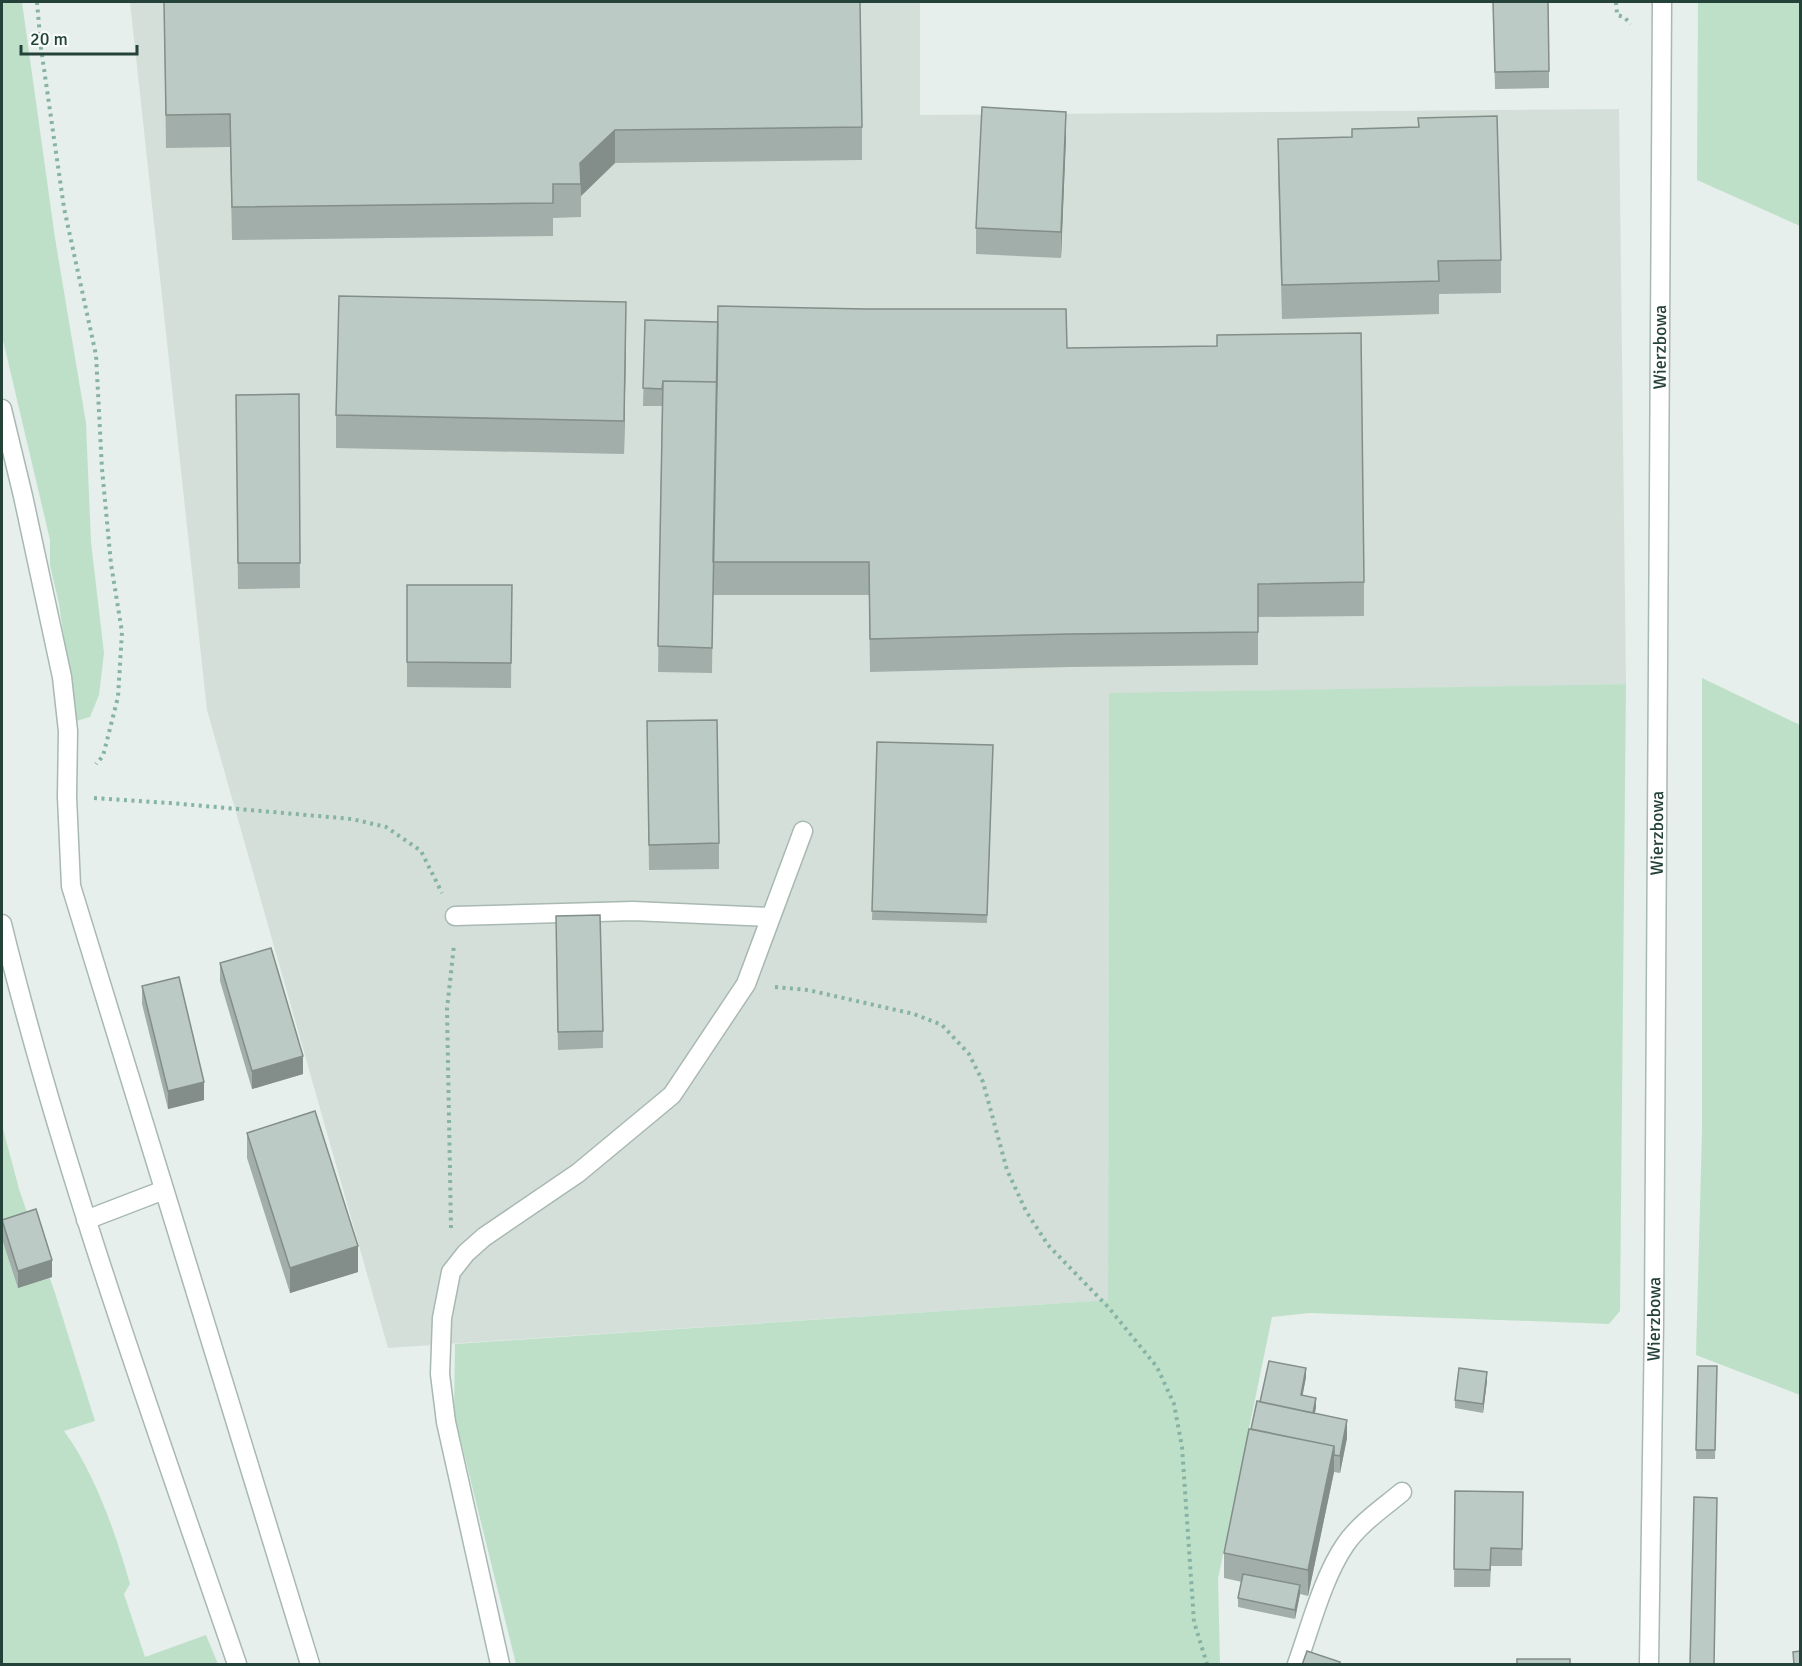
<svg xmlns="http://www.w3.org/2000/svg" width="1802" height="1666" font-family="Signika,sans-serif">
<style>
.built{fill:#d4dfda}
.green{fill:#bfe0c8}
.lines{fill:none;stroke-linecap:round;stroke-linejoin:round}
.lane-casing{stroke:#a8b8b2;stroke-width:21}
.street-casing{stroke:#a8b8b2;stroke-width:21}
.path{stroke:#86b3a5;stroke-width:4;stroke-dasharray:3 4.5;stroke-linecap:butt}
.lane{stroke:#fff;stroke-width:18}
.street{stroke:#fff;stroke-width:18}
.wall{fill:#a1aea9}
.shaded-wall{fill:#838d89}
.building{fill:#bbcac4;stroke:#838d89;stroke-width:1.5}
.labels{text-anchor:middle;stroke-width:6;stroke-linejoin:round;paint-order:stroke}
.street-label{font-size:18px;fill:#24423a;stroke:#f7fbf9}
</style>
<rect width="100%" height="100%" fill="#e6efeb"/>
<!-- built -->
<path class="built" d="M 130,2 L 920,2 L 920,115 L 1619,109 L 1626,684 L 1109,694 L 1108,1300 L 388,1348 L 207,710 Z"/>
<!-- green -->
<path class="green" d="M 2,2 L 22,2 L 55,238 L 86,423 L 91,542 L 104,653 L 99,695 L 90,717 L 76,721 L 59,604 L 50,565 L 50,540 L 2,336 Z
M 1698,2 L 1800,2 L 1800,226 L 1697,180 Z
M 1702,678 L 1800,725 L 1800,1395 L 1696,1355 L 1702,1131 Z
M 1626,684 L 1620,1311 L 1609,1324 L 1310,1313 L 1272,1317 L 1218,1579 L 1220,1664 L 516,1664 L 454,1413 L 455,1344 L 1108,1300 L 1109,693 Z
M 2,1125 L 19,1189 L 55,1293 L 95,1421 L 64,1431 C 95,1473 116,1534 130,1584 L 124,1594 L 145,1657 L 206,1635 L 218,1664 L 2,1664 Z"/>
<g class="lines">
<!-- lane casing -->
<g class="lane-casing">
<path id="lane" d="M 2,409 L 23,496 L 62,677 L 68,731 L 67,797 L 71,886 L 310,1664
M 455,916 L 633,911 L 771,917
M 2,924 C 64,1175 153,1419 237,1664
M 86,1220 L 164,1190
M 500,1664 L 446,1422 L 440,1374 L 442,1318 L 451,1272 L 466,1253 L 484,1237 L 578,1173 L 672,1095 L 746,984 L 803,831
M 1297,1664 C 1310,1628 1323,1577 1345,1545 C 1359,1524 1383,1508 1402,1492"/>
</g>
<!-- street casing -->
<g class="street-casing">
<g id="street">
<path id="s1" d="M 1649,1664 L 1654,1322 L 1662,2"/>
</g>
</g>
<!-- path -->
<path class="path" d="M 37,2 L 41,48 L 64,208 L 96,355 L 102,469 L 111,564 L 122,632 L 118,697 L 103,756 L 96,764
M 1616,2 L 1617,15 L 1624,17 L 1631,24
M 94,798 L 170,803 L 352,819 L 386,827 L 421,851 L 442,893
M 775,987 L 808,990 L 914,1014 L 942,1025 L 969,1054 L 983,1082 L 1007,1170 L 1026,1211 L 1048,1245 L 1109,1308 L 1157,1367 L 1174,1404 L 1182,1447 L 1194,1622 L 1207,1664
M 451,1228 L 447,1009 L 454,945"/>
<!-- lane -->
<use href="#lane" class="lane"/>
<!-- street -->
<use href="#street" class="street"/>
</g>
<!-- wall -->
<path class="wall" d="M 164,2 L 862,127 L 862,160 L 615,163 L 581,196 L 581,217 L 553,218 L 553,236 L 232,240 L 230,147 L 166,148 Z
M 1493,2 L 1549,71 L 1549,88 L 1495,89 Z
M 1418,118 L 1501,260 L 1501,293 L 1439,294 L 1439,314 L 1282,319 L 1278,172 L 1278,139 L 1352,137 L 1418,127 Z
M 1066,137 L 1061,258 L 976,254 L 976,228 Z
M 645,320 L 1067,348 L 1217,346 L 1217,335 L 1364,582 L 1364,616 L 1258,617 L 1258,665 L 1070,667 L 870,672 L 869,595 L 713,595 L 713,589 L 712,673 L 658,672 L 662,406 L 643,406 Z
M 626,335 L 624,454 L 336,448 L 336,415 Z
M 299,394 L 300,588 L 238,589 L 236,395 Z
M 407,585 L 512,585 L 511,688 L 407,687 Z
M 647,721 L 719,843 L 719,869 L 649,870 Z
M 877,742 L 993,745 L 987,923 L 872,920 Z
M 556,933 L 603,1031 L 603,1048 L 558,1050 Z
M 220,963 L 303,1074 L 252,1089 L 220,981 Z
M 142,986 L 204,1100 L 168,1109 L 142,1004 Z
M 247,1133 L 358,1272 L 290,1293 L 247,1158 Z
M 2,1220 L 52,1277 L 18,1288 L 2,1239 Z
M 1698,1366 L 1717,1366 L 1715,1459 L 1696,1459 Z
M 1306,1377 L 1302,1396 L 1316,1407 L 1315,1413 L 1347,1438 L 1340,1473 L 1334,1472 L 1308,1596 L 1300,1594 L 1295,1619 L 1238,1607 L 1238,1598 L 1242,1582 L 1224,1578 L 1224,1553 L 1251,1429 L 1260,1402 Z
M 1487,1381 L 1483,1413 L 1455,1408 L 1455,1400 Z
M 1455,1491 L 1523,1492 L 1522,1566 L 1491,1566 L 1490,1587 L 1454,1587 Z"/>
<!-- shaded-wall -->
<path class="shaded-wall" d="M 1066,112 L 1066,137 L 1061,258 L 1061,232 Z
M 615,130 L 615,163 L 581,196 L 580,163 Z
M 626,302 L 626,335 L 624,454 L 624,421 Z
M 303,1056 L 303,1074 L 252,1089 L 252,1071 Z
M 204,1082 L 204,1100 L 168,1109 L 168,1091 Z
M 358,1246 L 358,1272 L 290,1293 L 290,1268 Z
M 52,1260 L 52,1277 L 18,1288 L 18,1271 Z
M 1306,1368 L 1306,1377 L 1301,1404 L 1301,1395 Z
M 1487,1372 L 1487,1381 L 1483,1413 L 1483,1404 Z
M 1316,1398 L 1316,1407 L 1312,1427 L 1312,1419 Z
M 1347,1420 L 1347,1438 L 1340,1473 L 1340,1456 Z
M 1334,1446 L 1334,1472 L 1308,1596 L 1308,1570 Z
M 1300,1585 L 1300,1594 L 1295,1619 L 1295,1610 Z"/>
<!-- building -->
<path class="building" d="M 164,2 L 860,2 L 862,127 L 615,130 L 580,163 L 581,184 L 553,184 L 553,203 L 232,207 L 230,114 L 166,115 Z
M 1493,2 L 1548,2 L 1549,71 L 1495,72 Z
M 982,107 L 1066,112 L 1061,232 L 976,228 Z
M 1497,116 L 1501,260 L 1438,261 L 1439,281 L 1282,285 L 1278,139 L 1352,137 L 1352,129 L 1419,127 L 1418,118 Z
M 339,296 L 626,302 L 624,421 L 336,415 Z
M 718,306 L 866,309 L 1066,309 L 1067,348 L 1217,346 L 1217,335 L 1361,333 L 1364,582 L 1258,584 L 1258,632 L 1070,634 L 870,639 L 869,562 L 713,562 Z
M 645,320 L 718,322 L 717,390 L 717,382 L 663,381 L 662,389 L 643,388 Z
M 663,381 L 717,382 L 712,648 L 658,646 Z
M 299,394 L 300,563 L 238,563 L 236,395 Z
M 407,585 L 512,585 L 511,663 L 407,662 Z
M 717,720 L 719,843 L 649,845 L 647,721 Z
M 877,742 L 993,745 L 987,915 L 872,911 Z
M 600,915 L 603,1031 L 558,1032 L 556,916 Z
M 271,948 L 303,1056 L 252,1071 L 220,963 Z
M 179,977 L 204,1082 L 168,1091 L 142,986 Z
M 315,1111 L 358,1246 L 290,1268 L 247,1133 Z
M 36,1209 L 52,1260 L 18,1271 L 2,1220 Z
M 1269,1361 L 1306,1368 L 1301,1395 L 1316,1398 L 1313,1413 L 1260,1402 Z
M 1698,1366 L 1717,1366 L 1715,1450 L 1696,1450 Z
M 1459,1368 L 1487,1372 L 1483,1404 L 1455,1400 Z
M 1257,1401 L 1347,1420 L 1340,1456 L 1334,1455 L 1334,1446 L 1251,1429 Z
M 1249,1429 L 1334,1446 L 1308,1570 L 1224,1553 Z
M 1455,1491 L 1523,1492 L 1522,1549 L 1491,1548 L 1490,1570 L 1454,1569 Z
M 1694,1497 L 1717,1498 L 1714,1665 L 1690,1665 Z
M 1243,1574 L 1300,1585 L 1295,1610 L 1238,1598 Z
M 1307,1651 L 1340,1662 L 1340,1665 L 1302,1665 Z
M 1800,1651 L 1800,1665 L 1794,1665 L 1793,1652 Z
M 1517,1659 L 1570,1659 L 1570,1665 L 1517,1665 Z"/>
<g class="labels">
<!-- street labels -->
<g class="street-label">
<text dy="6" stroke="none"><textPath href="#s1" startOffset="1317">Wierzbowa</textPath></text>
<text dy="6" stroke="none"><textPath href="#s1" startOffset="831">Wierzbowa</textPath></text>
<text dy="6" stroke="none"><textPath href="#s1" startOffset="345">Wierzbowa</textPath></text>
</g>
</g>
<!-- border -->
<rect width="1802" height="1666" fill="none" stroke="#24423a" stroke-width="6"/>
<!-- scale -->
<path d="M21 45v9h116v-9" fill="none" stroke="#24423a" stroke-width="3"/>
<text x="30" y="45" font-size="18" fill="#24423a" stroke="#f7fbf9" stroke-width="4.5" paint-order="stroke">20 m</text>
</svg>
